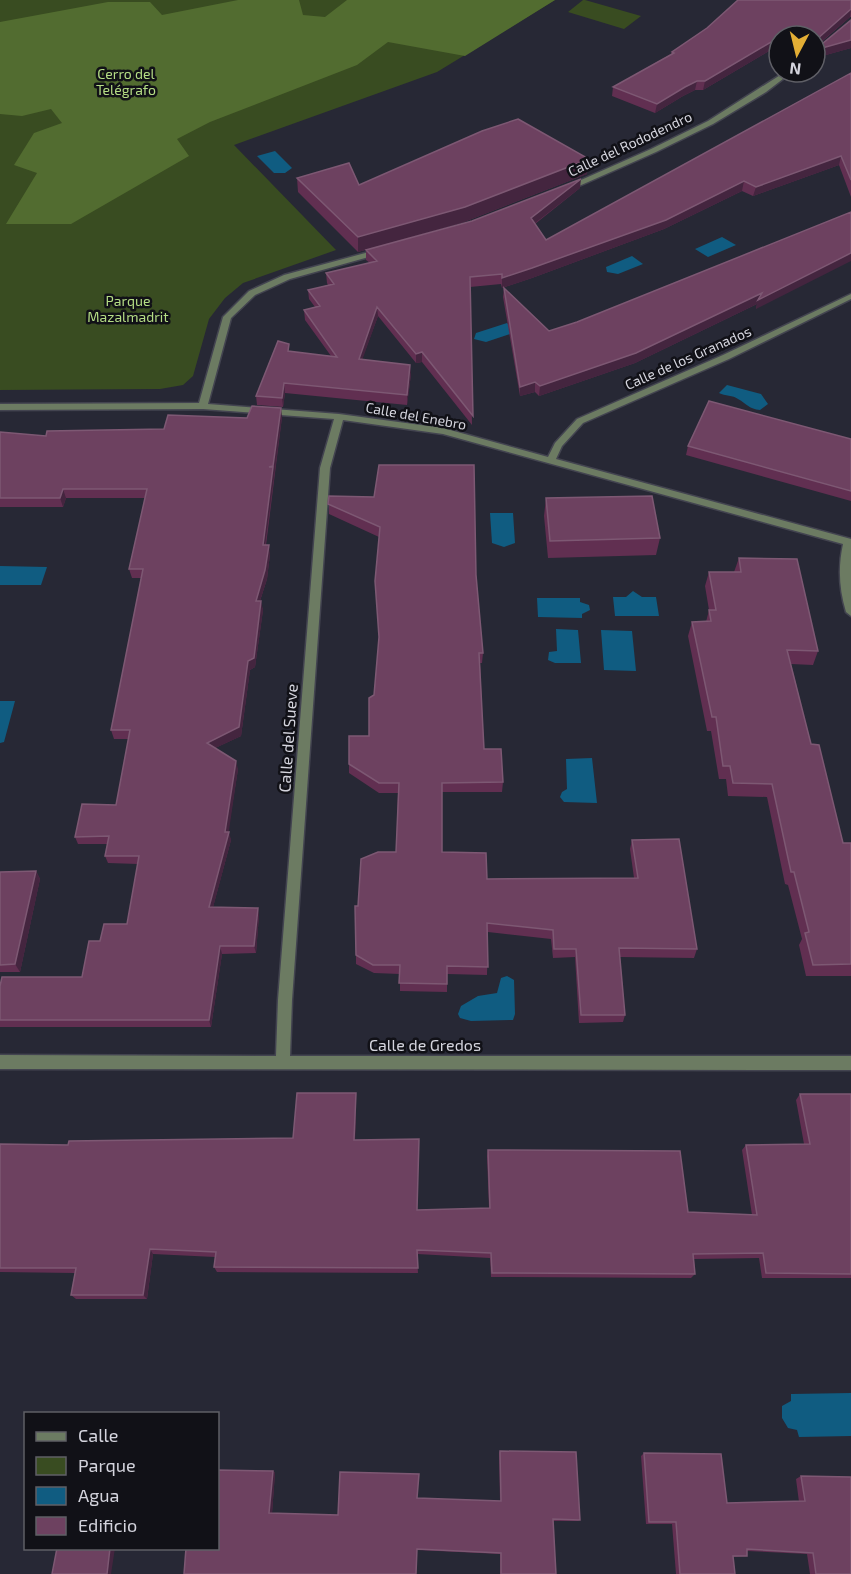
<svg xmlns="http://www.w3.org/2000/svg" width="851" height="1574" font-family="'Exo 2',sans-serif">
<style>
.green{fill:#394c21}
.forest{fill:#526c30}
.water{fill:#105c81}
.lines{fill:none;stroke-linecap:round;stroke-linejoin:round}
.street-casing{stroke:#434450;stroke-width:3}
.street{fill:#6c7b62;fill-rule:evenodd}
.wall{fill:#612f51}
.shaded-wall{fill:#44253f}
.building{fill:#6d4160;stroke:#7d5873;stroke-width:1.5}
.labels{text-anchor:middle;stroke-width:5;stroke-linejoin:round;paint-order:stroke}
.far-park-label{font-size:14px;fill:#b5dd85;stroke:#111117}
.far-street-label{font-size:14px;fill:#d4d4dd;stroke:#111117}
.street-label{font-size:16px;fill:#d4d4dd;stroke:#111117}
</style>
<rect width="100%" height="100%" fill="#272835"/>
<!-- green -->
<path class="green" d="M 0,0 L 555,0 L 437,72 L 234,145 L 336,250 L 243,283 L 225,298 L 209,319 L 193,376 L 183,385 L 160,389 L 0,390 Z
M 583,0 L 585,0 L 641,16 L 624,29 L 568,12 Z"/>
<!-- forest -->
<path class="forest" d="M 238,0 L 299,0 L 303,15 L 325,17 L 347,0 L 555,0 L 465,56 L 388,42 L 357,65 L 210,122 L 177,139 L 189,156 L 71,224 L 6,224 L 37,173 L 14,165 L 34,133 L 62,123 L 51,109 L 22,116 L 0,114 L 0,22 L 108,2 L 150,2 L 162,15 Z"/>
<!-- water -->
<path class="water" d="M 275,151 L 292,168 L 285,173 L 274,173 L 257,156 Z
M 722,237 L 736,245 L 708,257 L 695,249 Z
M 632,256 L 643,264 L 618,274 L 607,272 L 606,267 Z
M 507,323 L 516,332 L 486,342 L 474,339 L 476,333 Z
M 727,385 L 761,394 L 768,404 L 760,410 C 749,409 747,404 738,399 C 733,395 725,396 719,393 Z
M 490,513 L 513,513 L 515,543 L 504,547 L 492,543 Z
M 0,566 L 47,567 L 41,585 L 0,585 Z
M 633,591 L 642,597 L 656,597 L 659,616 L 615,616 L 613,597 L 626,597 Z
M 537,598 L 580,598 L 580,602 L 589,605 L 590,610 L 582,614 L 582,618 L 538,617 Z
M 556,629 L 578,630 L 581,663 L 555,663 L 548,660 L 549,652 L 557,651 Z
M 601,630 L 632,631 L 636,671 L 604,670 Z
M 0,701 L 15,701 L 4,742 L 0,743 Z
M 592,758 L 597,803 L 564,802 L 560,797 L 562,792 L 567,789 L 566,759 Z
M 507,976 L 514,980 L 515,1014 L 513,1020 L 471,1021 L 460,1018 L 458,1014 L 461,1006 L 478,996 L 497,993 L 501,978 Z
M 851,1393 L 851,1436 L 799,1437 L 797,1430 L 788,1428 L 782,1418 L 782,1406 L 791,1401 L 791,1394 Z"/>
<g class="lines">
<!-- street casing -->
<g class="street-casing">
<path id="street" d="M 785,72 L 792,72 L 766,92 L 713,124 L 656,152 L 570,190 L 563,188 L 651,149 L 708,121 Z
M 380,249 L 383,249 L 383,253 L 290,279 L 255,295 L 231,318 L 208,404 L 339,414 L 443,428 L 548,457 L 555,443 L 577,419 L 723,355 L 851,294 L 851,299 L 729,359 L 583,423 L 562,446 L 556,459 L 851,539 L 851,616 L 846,612 C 839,589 838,567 843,544 L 443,434 L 343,420 L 330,468 L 292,1000 L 290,1056 L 851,1056 L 851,1070 L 0,1069 L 0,1055 L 276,1056 L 278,1000 L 320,468 L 334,419 L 203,409 L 0,410 L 0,404 L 199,403 L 223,317 L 249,291 L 284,275 Z"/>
</g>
<!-- street -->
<use href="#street" class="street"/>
</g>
<!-- wall -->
<path class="wall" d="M 851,0 L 851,17 L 850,17 L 817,46 L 817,48 L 851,20 L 851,48 L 815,58 L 815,36 L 779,36 L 779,54 L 769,51 L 703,90 L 695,90 L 683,96 L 655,113 L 612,96 L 613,87 L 671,54 L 672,52 L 707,28 Z
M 851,73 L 851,197 L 839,165 L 753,196 L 742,191 L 664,229 L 532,278 L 502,288 L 501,284 L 470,287 L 472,425 L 422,362 L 416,363 L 378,316 L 362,359 L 411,374 L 407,405 L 285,393 L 283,407 L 257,405 L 256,396 L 290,352 L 331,356 L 305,320 L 304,310 L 315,307 L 309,299 L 308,290 L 328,285 L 327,283 L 326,273 L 370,263 L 366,260 L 366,250 L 472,221 L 580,188 L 535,224 L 546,240 Z
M 587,174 L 464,222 L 358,252 L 298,192 L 297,178 L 359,185 Z
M 851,212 L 756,309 L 757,304 L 635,363 L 539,396 L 535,392 L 520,396 L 503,297 L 504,288 L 549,331 L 577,322 Z
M 282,417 L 266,545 L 270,554 L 267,579 L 260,601 L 263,610 L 255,667 L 250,670 L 241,736 L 215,748 L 238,769 L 228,832 L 231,840 L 213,907 L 259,915 L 256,953 L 222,954 L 211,1027 L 0,1027 L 0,986 L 82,977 L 100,941 L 127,924 L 138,864 L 108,863 L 105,856 L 108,844 L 78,844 L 75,837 L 116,805 L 129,739 L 114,739 L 111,730 L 141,578 L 132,578 L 129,569 L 145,498 L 66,498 L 63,507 L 0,507 L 0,432 L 46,436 L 164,429 L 247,418 Z
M 851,439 L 851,501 L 686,455 L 688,446 Z
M 329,496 L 476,575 L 483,653 L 482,663 L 480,663 L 484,749 L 503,782 L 502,792 L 442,792 L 442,852 L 487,879 L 634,878 L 630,849 L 632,840 L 697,949 L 694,958 L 620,957 L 625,1015 L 623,1022 L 579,1023 L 575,957 L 553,958 L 551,939 L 488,932 L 487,975 L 447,974 L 447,992 L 400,991 L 400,974 L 374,973 L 356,964 L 356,955 L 358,906 L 396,852 L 398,793 L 379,793 L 349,773 L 349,764 L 369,736 L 374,695 L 379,638 L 379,537 L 329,514 Z
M 546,498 L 660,538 L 656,555 L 548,558 L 544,516 Z
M 739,558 L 818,651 L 813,665 L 791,664 L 811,744 L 843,843 L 851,843 L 851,976 L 806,976 L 799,945 L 802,939 L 788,885 L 785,884 L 767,797 L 728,796 L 726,779 L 719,779 L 711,731 L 707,731 L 688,636 L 692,622 L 706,622 L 709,610 L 705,586 L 709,572 L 734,572 Z
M 36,871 L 40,879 L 20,972 L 0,972 L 0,872 Z
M 800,1094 L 851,1094 L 851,1278 L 762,1278 L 759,1258 L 694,1259 L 695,1274 L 691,1278 L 491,1277 L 490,1258 L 417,1254 L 418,1273 L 217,1272 L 214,1267 L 215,1257 L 153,1254 L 147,1299 L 76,1299 L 71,1295 L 75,1273 L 0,1272 L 0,1144 L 68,1145 L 293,1138 L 356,1099 L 355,1140 L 417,1210 L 489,1208 L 487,1156 L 488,1150 L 688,1212 L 752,1215 L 742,1150 L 746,1145 L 804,1144 L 796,1100 Z
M 500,1451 L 580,1520 L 578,1521 L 553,1521 L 556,1574 L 500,1574 L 500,1554 L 417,1550 L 186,1548 L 273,1471 L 275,1473 L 272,1513 L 338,1515 L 418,1498 L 500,1501 L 499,1453 Z
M 644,1453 L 727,1503 L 799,1502 L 796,1479 L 801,1476 L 851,1574 L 810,1574 L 807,1554 L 747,1551 L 747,1556 L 733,1557 L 735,1574 L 676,1574 L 672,1524 L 646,1524 L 641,1456 Z"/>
<!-- shaded-wall -->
<path class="shaded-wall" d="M 851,9 L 850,17 L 815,47 L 816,40 Z
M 851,40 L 851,48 L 815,58 L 815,50 Z
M 771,42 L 769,51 L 703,90 L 705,81 Z
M 697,81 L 695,90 L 683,96 L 655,113 L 657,104 L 685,87 Z
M 841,156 L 839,165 L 753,196 L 756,187 Z
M 589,159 L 587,174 L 464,222 L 358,252 L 358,237 Z
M 581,179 L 580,188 L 530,227 L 531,218 Z
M 744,181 L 742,191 L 664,229 L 532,278 L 502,288 L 502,278 Z
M 851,253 L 851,261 L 756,309 L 757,304 L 635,363 L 539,396 L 540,386 L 762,293 Z
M 377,307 L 378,316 L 359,369 L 359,359 Z
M 422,352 L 422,362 L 416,363 L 416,354 Z
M 410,365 L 411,374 L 407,405 L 407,395 Z
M 535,382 L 535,392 L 520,396 L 520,387 Z
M 284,383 L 285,393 L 283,407 L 282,398 Z
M 281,408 L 282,417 L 264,554 L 263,545 L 270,476 Z
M 63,489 L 66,498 L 63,507 L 60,498 Z
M 269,545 L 270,554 L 267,579 L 257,610 L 256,601 Z
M 261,601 L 263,610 L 255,667 L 250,670 L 241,736 L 209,751 L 207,743 L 248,661 Z
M 236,761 L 238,769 L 228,837 L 229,832 L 231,840 L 211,915 L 209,907 L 225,832 Z
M 36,871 L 40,879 L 20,972 L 15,964 Z
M 258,908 L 259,915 L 256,953 L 254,946 Z
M 220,946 L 222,954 L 211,1027 L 209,1020 Z
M 356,1093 L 356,1099 L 355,1145 L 354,1140 Z
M 150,1249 L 153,1254 L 147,1299 L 143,1295 Z
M 273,1471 L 275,1473 L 272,1514 L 269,1513 Z
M 110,1548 L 115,1548 L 111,1574 L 107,1574 Z"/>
<!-- building -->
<path class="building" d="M 738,0 L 851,0 L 851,9 L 816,40 L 817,48 L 851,20 L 851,40 L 815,50 L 815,36 L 779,36 L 779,44 L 771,42 L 705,81 L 697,81 L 685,87 L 657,104 L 613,87 L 674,53 L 672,52 L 707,28 Z
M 851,73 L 851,180 L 841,156 L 756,187 L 744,181 L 666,220 L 532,268 L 502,278 L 502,274 L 470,277 L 473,416 L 422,352 L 416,354 L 377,307 L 359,359 L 410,365 L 407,395 L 284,383 L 282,398 L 256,396 L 278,341 L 289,344 L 288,351 L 337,357 L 304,310 L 320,306 L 308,290 L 334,284 L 326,273 L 377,261 L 366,250 L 472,221 L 581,179 L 531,218 L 546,240 Z
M 518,119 L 589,159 L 465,207 L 358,237 L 297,178 L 349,163 L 359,185 L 482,131 Z
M 851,212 L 851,253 L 758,300 L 762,293 L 636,353 L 540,386 L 535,382 L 520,387 L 504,288 L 549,331 L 577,322 Z
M 709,401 L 851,439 L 851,491 L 688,446 Z
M 252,406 L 281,408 L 273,466 L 269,467 L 273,467 L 263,545 L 269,545 L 265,570 L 256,601 L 261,601 L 254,658 L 248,661 L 239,727 L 207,743 L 236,761 L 225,832 L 229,832 L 209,907 L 258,908 L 254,946 L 220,946 L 209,1020 L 0,1020 L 0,986 L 2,977 L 82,977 L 89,941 L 100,941 L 104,924 L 127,924 L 139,856 L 105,856 L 109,836 L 75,837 L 82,804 L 116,805 L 130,730 L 111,730 L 143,569 L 129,569 L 147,489 L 63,489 L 60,498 L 0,498 L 0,432 L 46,436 L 47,431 L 164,429 L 168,415 L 247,418 Z
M 379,465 L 474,465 L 476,575 L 483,653 L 479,653 L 484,749 L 501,749 L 503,782 L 442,783 L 442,852 L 486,853 L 487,879 L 638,878 L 632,840 L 679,839 L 697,949 L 619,948 L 625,1015 L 581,1015 L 576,949 L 554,949 L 553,930 L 487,923 L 488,967 L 447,966 L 447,984 L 399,983 L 400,965 L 373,965 L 356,955 L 355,906 L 358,906 L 361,859 L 378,852 L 396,852 L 399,783 L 379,783 L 349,764 L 349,736 L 369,736 L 369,698 L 374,695 L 379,637 L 375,581 L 380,527 L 328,504 L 329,496 L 374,497 Z
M 652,496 L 660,538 L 550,541 L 546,498 Z
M 739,558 L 797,559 L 818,651 L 787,650 L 811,744 L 819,745 L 843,843 L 851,843 L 851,964 L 813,965 L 805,933 L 809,932 L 794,872 L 791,872 L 772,784 L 733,783 L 730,766 L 723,766 L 716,717 L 712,717 L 692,622 L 711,621 L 709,610 L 716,610 L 709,572 L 741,572 Z
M 36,871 L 15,964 L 0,965 L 0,872 Z
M 297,1093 L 356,1093 L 354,1140 L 419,1139 L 417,1210 L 490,1208 L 488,1150 L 680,1151 L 688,1212 L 757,1215 L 746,1145 L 810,1144 L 800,1094 L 851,1094 L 851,1274 L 766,1273 L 763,1253 L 693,1254 L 695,1274 L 492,1273 L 491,1253 L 417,1250 L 418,1268 L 214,1267 L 216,1252 L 150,1249 L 143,1295 L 71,1295 L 76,1268 L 0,1268 L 0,1144 L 68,1145 L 69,1141 L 293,1138 Z
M 500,1451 L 576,1452 L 580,1520 L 553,1519 L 556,1574 L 501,1574 L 501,1553 L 417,1549 L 416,1574 L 184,1574 L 186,1548 L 218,1548 L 218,1470 L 273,1471 L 269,1513 L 338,1515 L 340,1472 L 419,1474 L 417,1498 L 501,1501 Z
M 644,1453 L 721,1454 L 727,1503 L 805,1501 L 801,1476 L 851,1477 L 851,1574 L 816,1574 L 813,1553 L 747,1549 L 747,1556 L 733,1556 L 735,1574 L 680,1574 L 676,1522 L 649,1522 Z
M 57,1548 L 110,1548 L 107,1574 L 52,1574 Z"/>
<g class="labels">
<!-- far-park labels -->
<g class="far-park-label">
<text x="126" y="79">Cerro del<tspan x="126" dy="16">Telégrafo</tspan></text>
<text x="128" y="306">Parque<tspan x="128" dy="16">Mazalmadrit</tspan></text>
</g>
<!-- far-street labels -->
<g class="far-street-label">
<text transform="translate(630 144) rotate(-25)" y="5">Calle del Rododendro</text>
<text transform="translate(688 358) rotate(-24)" y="5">Calle de los Granados</text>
<text transform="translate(416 416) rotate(10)" y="5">Calle del Enebro</text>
</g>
<!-- street labels -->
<g class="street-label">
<text transform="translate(288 738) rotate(-86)" y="6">Calle del Sueve</text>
<text x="425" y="1051">Calle de Gredos</text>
</g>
</g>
<!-- legend -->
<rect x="24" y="1412" width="195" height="138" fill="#111117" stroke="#5f5f66" stroke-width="1.5"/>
<rect x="36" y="1432" width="30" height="9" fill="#6c7b62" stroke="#5f5f66" stroke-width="1.5"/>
<text x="78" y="1442" font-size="18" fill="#d4d4dd">Calle</text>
<rect x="36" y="1457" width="30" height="18" fill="#394c21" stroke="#5f5f66" stroke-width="1.5"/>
<text x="78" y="1472" font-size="18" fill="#d4d4dd">Parque</text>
<rect x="36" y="1487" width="30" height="18" fill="#105c81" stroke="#5f5f66" stroke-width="1.5"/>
<text x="78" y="1502" font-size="18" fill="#d4d4dd">Agua</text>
<rect x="36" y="1517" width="30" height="18" fill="#6d4160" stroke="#5f5f66" stroke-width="1.5"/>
<text x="78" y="1532" font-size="18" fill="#d4d4dd">Edificio</text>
<!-- north arrow -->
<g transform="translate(797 54) rotate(187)"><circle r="28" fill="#111117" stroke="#5f5f66" stroke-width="1.5"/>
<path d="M0-4.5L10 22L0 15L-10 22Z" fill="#e3ae35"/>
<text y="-9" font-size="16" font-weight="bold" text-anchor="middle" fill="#d4d4dd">N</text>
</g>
</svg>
